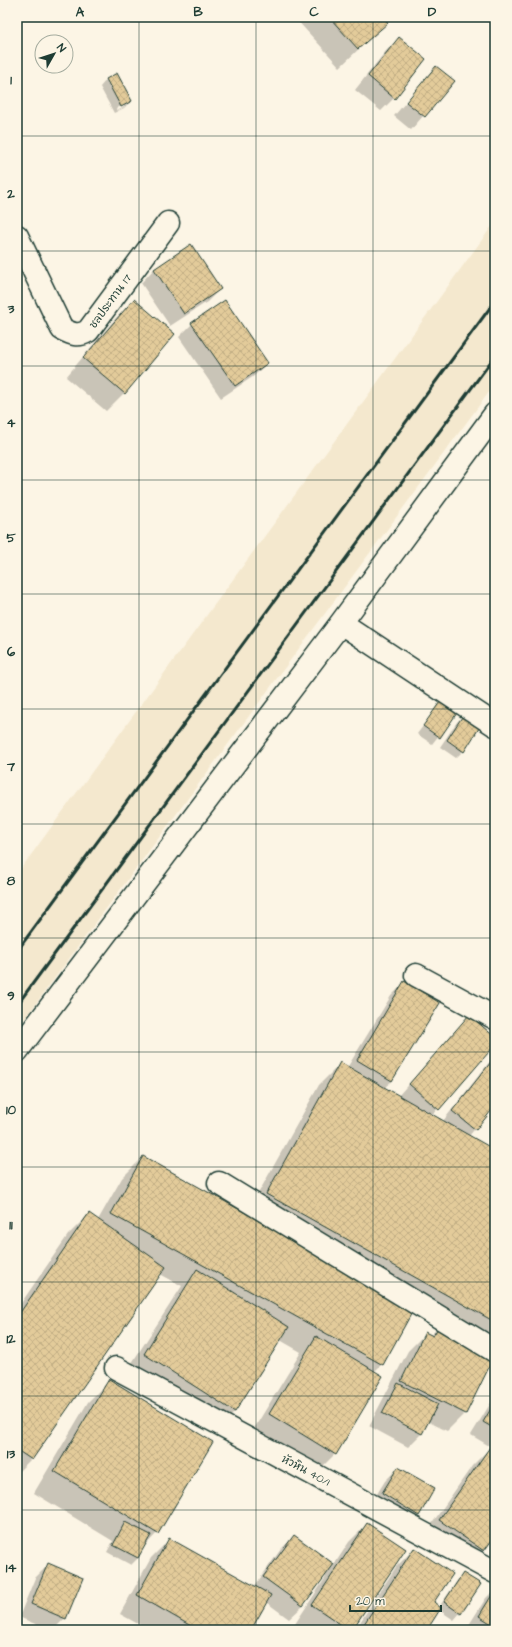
<svg xmlns="http://www.w3.org/2000/svg" width="512" height="1647" font-family="'Architects Daughter','Playpen Sans Thai',sans-serif">
<style>
.built{fill:#f4e8ce}
.shadow{fill:#0003;fill-rule:evenodd}
.building{fill:url(#building-cross-hatch);stroke:#1f3d34}
.lines{fill:none;stroke-linecap:round;stroke-linejoin:round}
.minor-casing{stroke:#1f3d34;stroke-width:25}
.minor{stroke:#fcf5e5;stroke-width:22}
.rail{stroke:#1f3d34;stroke-width:3}
.grid{fill:none;stroke:#1f3d34;stroke-width:1;stroke-opacity:0.55}
.labels{text-anchor:middle;stroke-width:3;stroke-linejoin:round;paint-order:stroke}
.street-label{font-size:11px;fill:#1f3d34;stroke:#fcf5e5}
.neatline{fill:none;stroke:#1f3d34;stroke-width:1.5}
.grid-label{font-size:13px;text-anchor:middle;font-weight:bold;fill:#1f3d34}
</style>
<defs>
<pattern id="building-cross-hatch" width="8" height="8" patternUnits="userSpaceOnUse"><rect width="8" height="8" fill="#e3cb9a"/><path d="M0 0l8 8M0 8l8-8" fill="none" stroke="#c2af85"/></pattern>
</defs>
<rect width="100%" height="100%" fill="#fcf5e5"/>
<filter id="ink" filterUnits="userSpaceOnUse"><feTurbulence type="fractalNoise" baseFrequency=".025" numOctaves="2"/><feDisplacementMap in="SourceGraphic" scale="8" xChannelSelector="R" yChannelSelector="G"/><feConvolveMatrix kernelMatrix="1 2 1 2 8 2 1 2 1" color-interpolation-filters="sRGB"/></filter>
<g filter="url(#ink)">
<!-- built -->
<path class="built" d="M 495,222 L 495,384 L 17,1029 L 17,874 Z"/>
<!-- shadow -->
<path class="shadow" d="M 294,17 L 381,17 L 386,23 L 340,67 Z
M 399,38 L 394,98 L 381,111 L 355,90 L 386,51 Z
M 436,67 L 453,81 L 411,130 L 394,116 Z
M 117,75 L 131,101 L 124,108 L 114,113 L 100,87 L 106,80 ZM 124,104 L 124,107 L 117,111 L 116,109 Z
M 154,269 L 220,289 L 207,302 L 170,326 L 141,283 Z
M 134,300 L 174,334 L 124,393 L 106,411 L 66,377 L 116,318 Z
M 192,324 L 267,363 L 254,376 L 221,398 L 179,337 Z
M 443,700 L 458,711 L 432,744 L 417,734 Z
M 464,715 L 463,751 L 456,758 L 440,747 L 457,722 Z
M 404,983 L 439,1003 L 392,1081 L 384,1088 L 398,1096 L 469,1016 L 495,1038 L 495,1043 L 432,1115 L 443,1121 L 495,1055 L 495,1104 L 469,1136 L 495,1151 L 495,1355 L 465,1413 L 447,1431 L 427,1421 L 421,1434 L 408,1447 L 369,1426 L 408,1351 L 426,1333 L 431,1335 L 439,1327 L 413,1309 L 382,1364 L 374,1372 L 335,1454 L 317,1472 L 252,1432 L 301,1352 L 280,1340 L 235,1412 L 217,1430 L 126,1372 L 182,1286 L 160,1274 L 31,1459 L 17,1473 L 17,1309 L 68,1235 L 89,1214 L 98,1220 L 122,1178 L 143,1157 L 246,1215 L 319,1085 L 340,1064 L 347,1068 L 391,996 Z
M 109,1381 L 157,1533 L 143,1548 L 138,1558 L 131,1565 L 107,1552 L 113,1541 L 34,1493 L 88,1402 Z
M 495,1396 L 495,1534 L 484,1551 L 466,1569 L 422,1538 L 472,1466 L 491,1447 L 471,1435 Z
M 398,1468 L 418,1515 L 405,1528 L 369,1507 L 385,1481 Z
M 367,1524 L 351,1630 L 304,1630 L 295,1624 L 326,1577 L 324,1576 L 303,1606 L 289,1619 L 266,1602 L 250,1630 L 149,1630 L 120,1614 L 151,1558 L 169,1540 L 254,1587 L 281,1549 L 295,1536 L 334,1565 L 349,1542 Z
M 414,1549 L 432,1603 L 439,1607 L 457,1581 L 464,1574 L 460,1613 L 454,1620 L 439,1610 L 425,1630 L 355,1630 L 396,1567 Z
M 48,1565 L 65,1618 L 53,1630 L 49,1630 L 19,1617 L 35,1578 Z
M 495,1589 L 495,1630 L 464,1630 L 467,1628 L 486,1598 Z"/>
<!-- building -->
<path class="building" d="M 329,17 L 383,17 L 388,23 L 358,49 Z
M 399,37 L 426,59 L 395,99 L 368,76 Z
M 436,66 L 455,81 L 425,117 L 406,102 Z
M 117,73 L 132,101 L 121,107 L 106,79 Z
M 191,244 L 221,289 L 184,314 L 154,269 Z
M 134,299 L 175,334 L 125,394 L 83,358 Z
M 225,300 L 268,363 L 235,386 L 191,323 Z
M 442,699 L 459,710 L 440,738 L 423,726 Z
M 464,714 L 481,725 L 464,752 L 447,740 Z
M 404,981 L 440,1003 L 392,1081 L 357,1060 Z
M 469,1015 L 495,1037 L 495,1045 L 439,1110 L 409,1084 Z
M 495,1057 L 495,1106 L 476,1130 L 452,1111 Z
M 340,1062 L 495,1150 L 495,1322 L 266,1194 Z
M 143,1156 L 415,1307 L 383,1365 L 111,1214 Z
M 89,1213 L 166,1267 L 32,1460 L 17,1450 L 17,1317 Z
M 197,1269 L 289,1327 L 235,1412 L 144,1354 Z
M 439,1326 L 495,1355 L 466,1414 L 401,1381 L 425,1332 L 433,1336 Z
M 316,1336 L 383,1376 L 336,1455 L 269,1414 Z
M 109,1379 L 213,1442 L 158,1534 L 54,1471 Z
M 398,1383 L 438,1404 L 422,1434 L 382,1413 Z
M 495,1402 L 495,1429 L 483,1422 Z
M 490,1447 L 495,1450 L 495,1536 L 484,1551 L 439,1520 Z
M 398,1467 L 435,1488 L 419,1516 L 382,1493 Z
M 125,1522 L 151,1535 L 138,1558 L 113,1545 Z
M 367,1523 L 406,1549 L 352,1630 L 349,1630 L 312,1605 Z
M 294,1535 L 334,1564 L 303,1606 L 263,1577 Z
M 169,1538 L 271,1595 L 251,1630 L 198,1630 L 137,1595 Z
M 414,1548 L 453,1574 L 434,1602 L 441,1608 L 427,1630 L 360,1630 Z
M 48,1563 L 83,1578 L 66,1619 L 31,1604 Z
M 463,1573 L 481,1584 L 461,1614 L 444,1602 Z
M 495,1590 L 495,1626 L 479,1616 Z
M 278,1624 L 290,1630 L 275,1630 Z"/>
<g class="lines">
<!-- minor casing -->
<g class="minor-casing">
<path id="minor" d="M 17,236 L 62,329 C 72,334 78,337 88,331 L 168,223
M 341,623 L 495,725
M 416,975 L 495,1018
M 17,1051 L 341,623 L 495,414
M 219,1183 L 495,1351
M 116,1368 L 495,1572"/>
</g>
<!-- minor -->
<use href="#minor" class="minor"/>
<!-- rail -->
<path class="rail" d="M 17,951 L 495,301
M 17,1005 L 495,356"/>
</g>
</g>
<!-- grid -->
<path class="grid" d="M 139,17 L 139,1630M 256,17 L 256,1630M 373,17 L 373,1630M 17,136 L 495,136M 17,251 L 495,251M 17,366 L 495,366M 17,480 L 495,480M 17,594 L 495,594M 17,709 L 495,709M 17,824 L 495,824M 17,938 L 495,938M 17,1052 L 495,1052M 17,1167 L 495,1167M 17,1282 L 495,1282M 17,1396 L 495,1396M 17,1510 L 495,1510"/>
<g class="labels">
<!-- street labels -->
<g class="street-label">
<text transform="translate(110 301) rotate(-54)" y="4">ชลประทาน 17</text>
<text transform="translate(306 1470) rotate(28)" y="4">หัวหิน 40/1</text>
</g>
</g>
<!-- margin -->
<rect width="512" height="1647" fill="none" stroke="#fcf5e5" stroke-width="44"/>
<!-- north arrow -->
<g transform="translate(54 54) rotate(51)"><circle r="19" fill="#fcf5e5" stroke="#a4ab9e"/>
<path d="M0-3L7 15L0 10L-7 15Z" fill="#1f3d34"/>
<text y="-6" font-size="11" font-weight="bold" text-anchor="middle" fill="#1f3d34">N</text>
</g>
<!-- scale -->
<path d="M350 1605v6h91v-6" fill="none" stroke="#1f3d34" stroke-width="2"/>
<text x="356" y="1605" font-size="12" fill="#1f3d34" stroke="#fcf5e5" stroke-width="3" paint-order="stroke">20 m</text>
<rect x="22" y="22" width="468" height="1603" class="neatline"/>
<g class="grid-label">
<text x="80" y="16">A</text>
<text x="198" y="16">B</text>
<text x="314" y="16">C</text>
<text x="432" y="16">D</text>
<text x="11" y="84">1</text>
<text x="11" y="198">2</text>
<text x="11" y="313">3</text>
<text x="11" y="427">4</text>
<text x="11" y="542">5</text>
<text x="11" y="656">6</text>
<text x="11" y="771">7</text>
<text x="11" y="885">8</text>
<text x="11" y="1000">9</text>
<text x="11" y="1114">10</text>
<text x="11" y="1229">11</text>
<text x="11" y="1343">12</text>
<text x="11" y="1458">13</text>
<text x="11" y="1572">14</text>
</g>
</svg>
